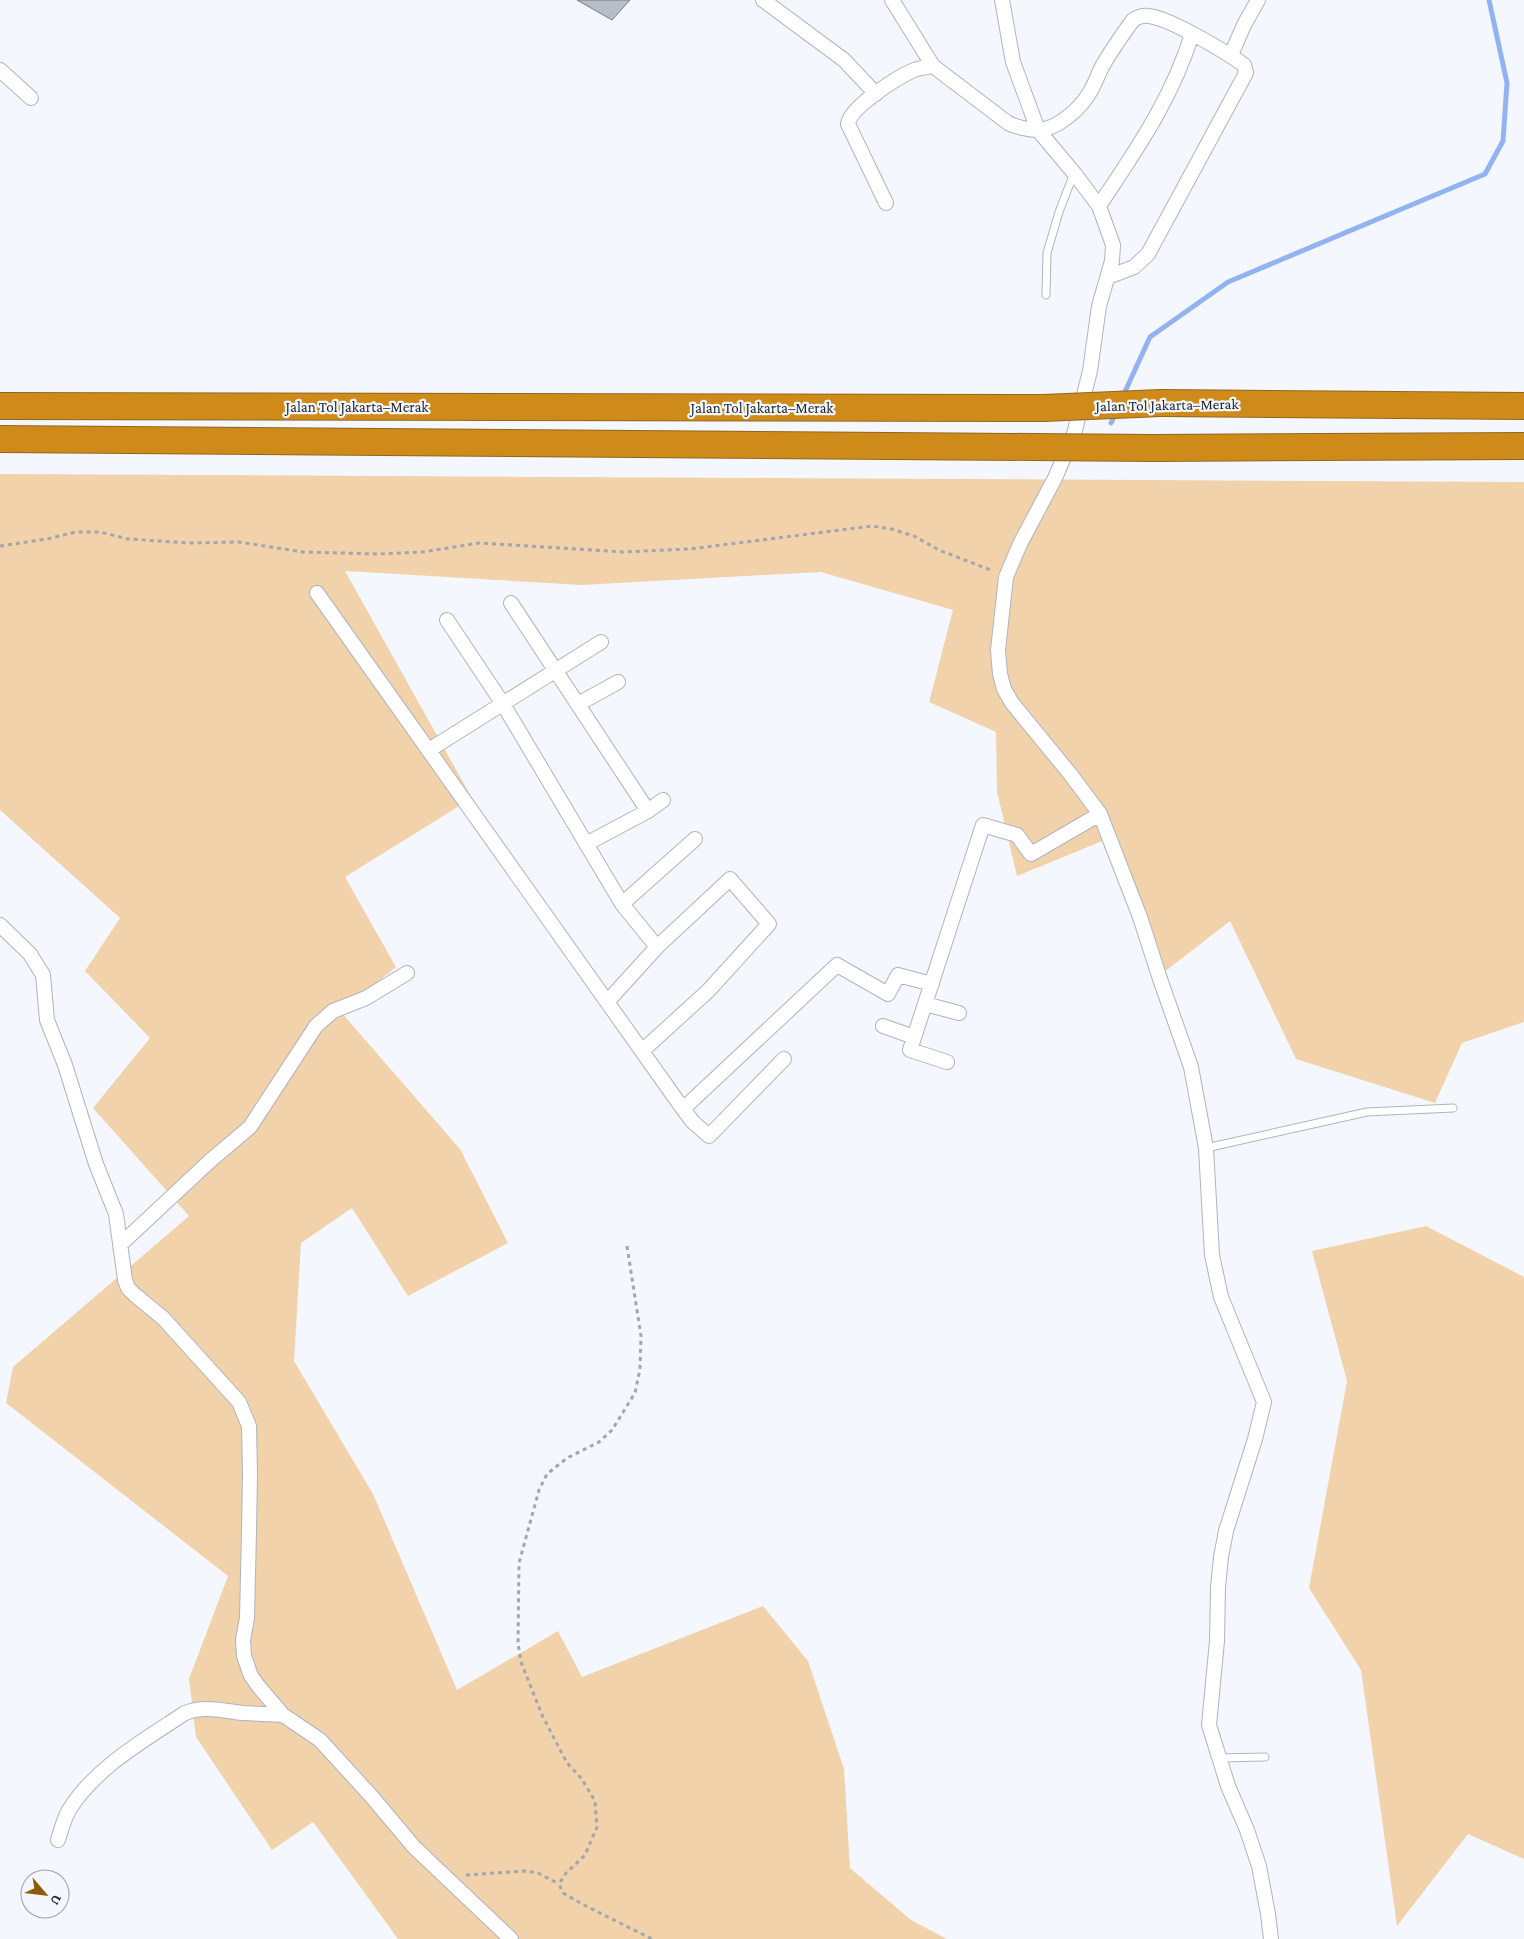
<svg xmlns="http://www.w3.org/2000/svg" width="1524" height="1939" font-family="'Crimson Pro',serif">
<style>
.green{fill:#f1d2ab}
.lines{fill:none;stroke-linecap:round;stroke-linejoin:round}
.stream{stroke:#92b3f2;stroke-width:5}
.building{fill:#b8bec9;stroke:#757a84}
.service-casing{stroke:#aeb4be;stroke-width:9}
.minor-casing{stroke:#aeb4be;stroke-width:16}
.motorway-casing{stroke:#91661d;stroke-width:28}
.path{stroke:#a3a6ac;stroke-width:3;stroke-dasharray:4 4;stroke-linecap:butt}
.service{stroke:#fff;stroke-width:7}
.minor{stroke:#fff;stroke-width:14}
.motorway{stroke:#cf8b19;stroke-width:26}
.motorway-bridge-casing{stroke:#91661d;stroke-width:28;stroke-linecap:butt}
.motorway-bridge{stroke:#cf8b19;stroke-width:26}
.labels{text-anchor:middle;stroke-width:4.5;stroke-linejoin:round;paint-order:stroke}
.street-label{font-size:15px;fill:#1e2024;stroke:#f4f8fe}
</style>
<rect width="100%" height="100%" fill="#f4f8fe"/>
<!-- green -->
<path class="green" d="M 0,474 L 1524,482 L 1524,1022 L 1462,1043 L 1435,1103 L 1296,1059 L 1230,921 L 1163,973 L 1117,835 L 1017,876 L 997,792 L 996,732 L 929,702 L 953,610 L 821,572 L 582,585 L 345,571 L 472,798 L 345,877 L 396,967 L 341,1012 L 460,1149 L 508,1243 L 408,1296 L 352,1208 L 301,1243 L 294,1361 L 373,1494 L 457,1690 L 558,1631 L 582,1677 L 763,1606 L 808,1661 L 844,1769 L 850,1868 L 911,1920 L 947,1939 L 398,1939 L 313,1822 L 272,1850 L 196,1737 L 189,1679 L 228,1576 L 6,1403 L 13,1367 L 189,1216 L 93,1108 L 150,1038 L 85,971 L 120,918 L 0,810 Z
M 1426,1226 L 1524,1277 L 1524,1859 L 1468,1834 L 1397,1926 L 1361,1670 L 1309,1588 L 1347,1381 L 1312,1251 Z"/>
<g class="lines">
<!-- stream -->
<path class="stream" d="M 1123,396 L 1150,337 L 1228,282 L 1485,174 L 1503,141 L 1507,83 L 1489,0
M 1111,423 L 1116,413"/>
</g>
<!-- building -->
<path class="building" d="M 577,0 L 630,0 L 612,20 Z"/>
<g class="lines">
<!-- service casing -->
<g class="service-casing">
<path id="service" d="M 1046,295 L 1047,253 L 1059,212 L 1074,173
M 1206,1148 L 1367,1112 L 1453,1108
M 1219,1758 L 1265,1757"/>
</g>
<!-- minor casing -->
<g class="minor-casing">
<path id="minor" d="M 763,0 L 844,60 L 876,94
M 892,0 L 933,66
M 1002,0 L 1013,62 L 1038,130 L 1074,173 L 1099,206 L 1113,245 L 1112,261 L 1099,306 L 1090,371 L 1074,434 L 1055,478 L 1020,544 L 1006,577 L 998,650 L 1000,674 L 1004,689 L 1012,703 L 1071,775 L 1100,814 L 1140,917 L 1160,979 L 1191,1067 L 1206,1148 L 1212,1255 L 1221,1297 L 1264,1402 L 1255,1439 L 1226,1531 L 1221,1557 L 1218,1587 L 1217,1641 L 1209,1725 L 1228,1786 L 1247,1830 L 1259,1866 L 1268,1914 L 1271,1939
M 1231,55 L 1244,25 L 1258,0
M 0,70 L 31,98
M 886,203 L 848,124 C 850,107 898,77 914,70 C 920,68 927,67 933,66 L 1008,123 C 1016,127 1029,130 1038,130 C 1058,129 1080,109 1090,92 C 1095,84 1098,74 1103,65 C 1112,49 1123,34 1133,20 C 1138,17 1142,15 1148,16 C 1168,17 1226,52 1244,65 L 1246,73 L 1148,254 L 1134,267 L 1108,277
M 1099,206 C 1136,150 1172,99 1192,34
M 317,593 L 683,1109
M 511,603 L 648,811
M 447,620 L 503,704 L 622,904 L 657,947
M 578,704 L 618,682
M 429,750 L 601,642
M 586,844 L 648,811 L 663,800
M 622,904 L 695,839
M 0,925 L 30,954 L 43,975 L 47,1020 L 65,1065 L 96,1164 L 116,1214 L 125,1280 L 128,1288 L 135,1295 L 163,1318 L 239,1402 L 249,1426 L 250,1474 L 249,1531 L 247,1618 L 243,1640 L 244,1656 L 251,1676 L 259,1687 L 283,1715 L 320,1740 L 372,1797 L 414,1847 L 511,1939
M 607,1002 L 657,947 L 730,879 L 769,924 L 708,991 L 642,1051
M 925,1004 L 959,1013
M 883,1026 L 914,1037
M 784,1059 L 709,1136 L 693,1122 L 683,1109 L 837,965 L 888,994 L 898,975 L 932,984
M 947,1062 L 910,1050 L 983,825 L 1017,835 L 1031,854 L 1100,814
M 121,1244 L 211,1160 L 250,1127 L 316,1026 L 333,1011 L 366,998 L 407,973
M 58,1840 C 61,1830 64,1819 69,1810 C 96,1767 143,1741 185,1713 C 204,1705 223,1711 243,1713 C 257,1714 270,1714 283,1715"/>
</g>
<!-- motorway casing -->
<g class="motorway-casing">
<path id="motorway" d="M 1161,403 L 1524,406
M 0,406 L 1043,408
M 0,439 L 1033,447
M 1154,448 L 1524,446"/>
</g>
<!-- path -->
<path class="path" d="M 0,546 L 47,539 L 76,532 L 100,532 L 128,539 L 191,543 L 239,542 L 303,552 L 378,554 L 423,552 L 479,543 L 623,552 L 689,549 L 872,526 L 891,529 L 914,536 L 939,550 L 993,571
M 627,1246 L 641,1336 L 640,1369 L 635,1393 L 612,1430 L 599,1442 L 567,1458 L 547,1474 L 539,1490 L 519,1563 L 518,1643 L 521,1662 L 542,1715 L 567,1763 L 581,1778 L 595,1801 L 597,1827 L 585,1855 L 566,1873 L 559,1884 L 563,1893 L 584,1905 L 652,1939
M 466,1875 L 525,1871 L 538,1873 L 559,1884"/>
<!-- service -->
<use href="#service" class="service"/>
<!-- minor -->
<use href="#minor" class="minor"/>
<!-- motorway -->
<use href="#motorway" class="motorway"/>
<!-- motorway-bridge casing -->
<g class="motorway-bridge-casing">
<path id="motorway-bridge" d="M 1043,408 L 1161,403
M 1033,447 L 1154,448"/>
</g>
<!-- motorway-bridge -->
<use href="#motorway-bridge" class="motorway-bridge"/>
</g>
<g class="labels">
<!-- street labels -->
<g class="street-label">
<text transform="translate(1167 405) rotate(-1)" y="5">Jalan Tol Jakarta–Merak</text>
<text x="357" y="412">Jalan Tol Jakarta–Merak</text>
<text x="762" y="413">Jalan Tol Jakarta–Merak</text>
</g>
</g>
<!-- north arrow -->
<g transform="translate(45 1894) rotate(118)"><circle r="24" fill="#f4f8fe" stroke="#9ea2a7"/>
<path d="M0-4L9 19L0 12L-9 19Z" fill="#8c5b03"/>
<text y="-8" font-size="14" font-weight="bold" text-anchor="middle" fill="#1e2024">U</text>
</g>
</svg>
